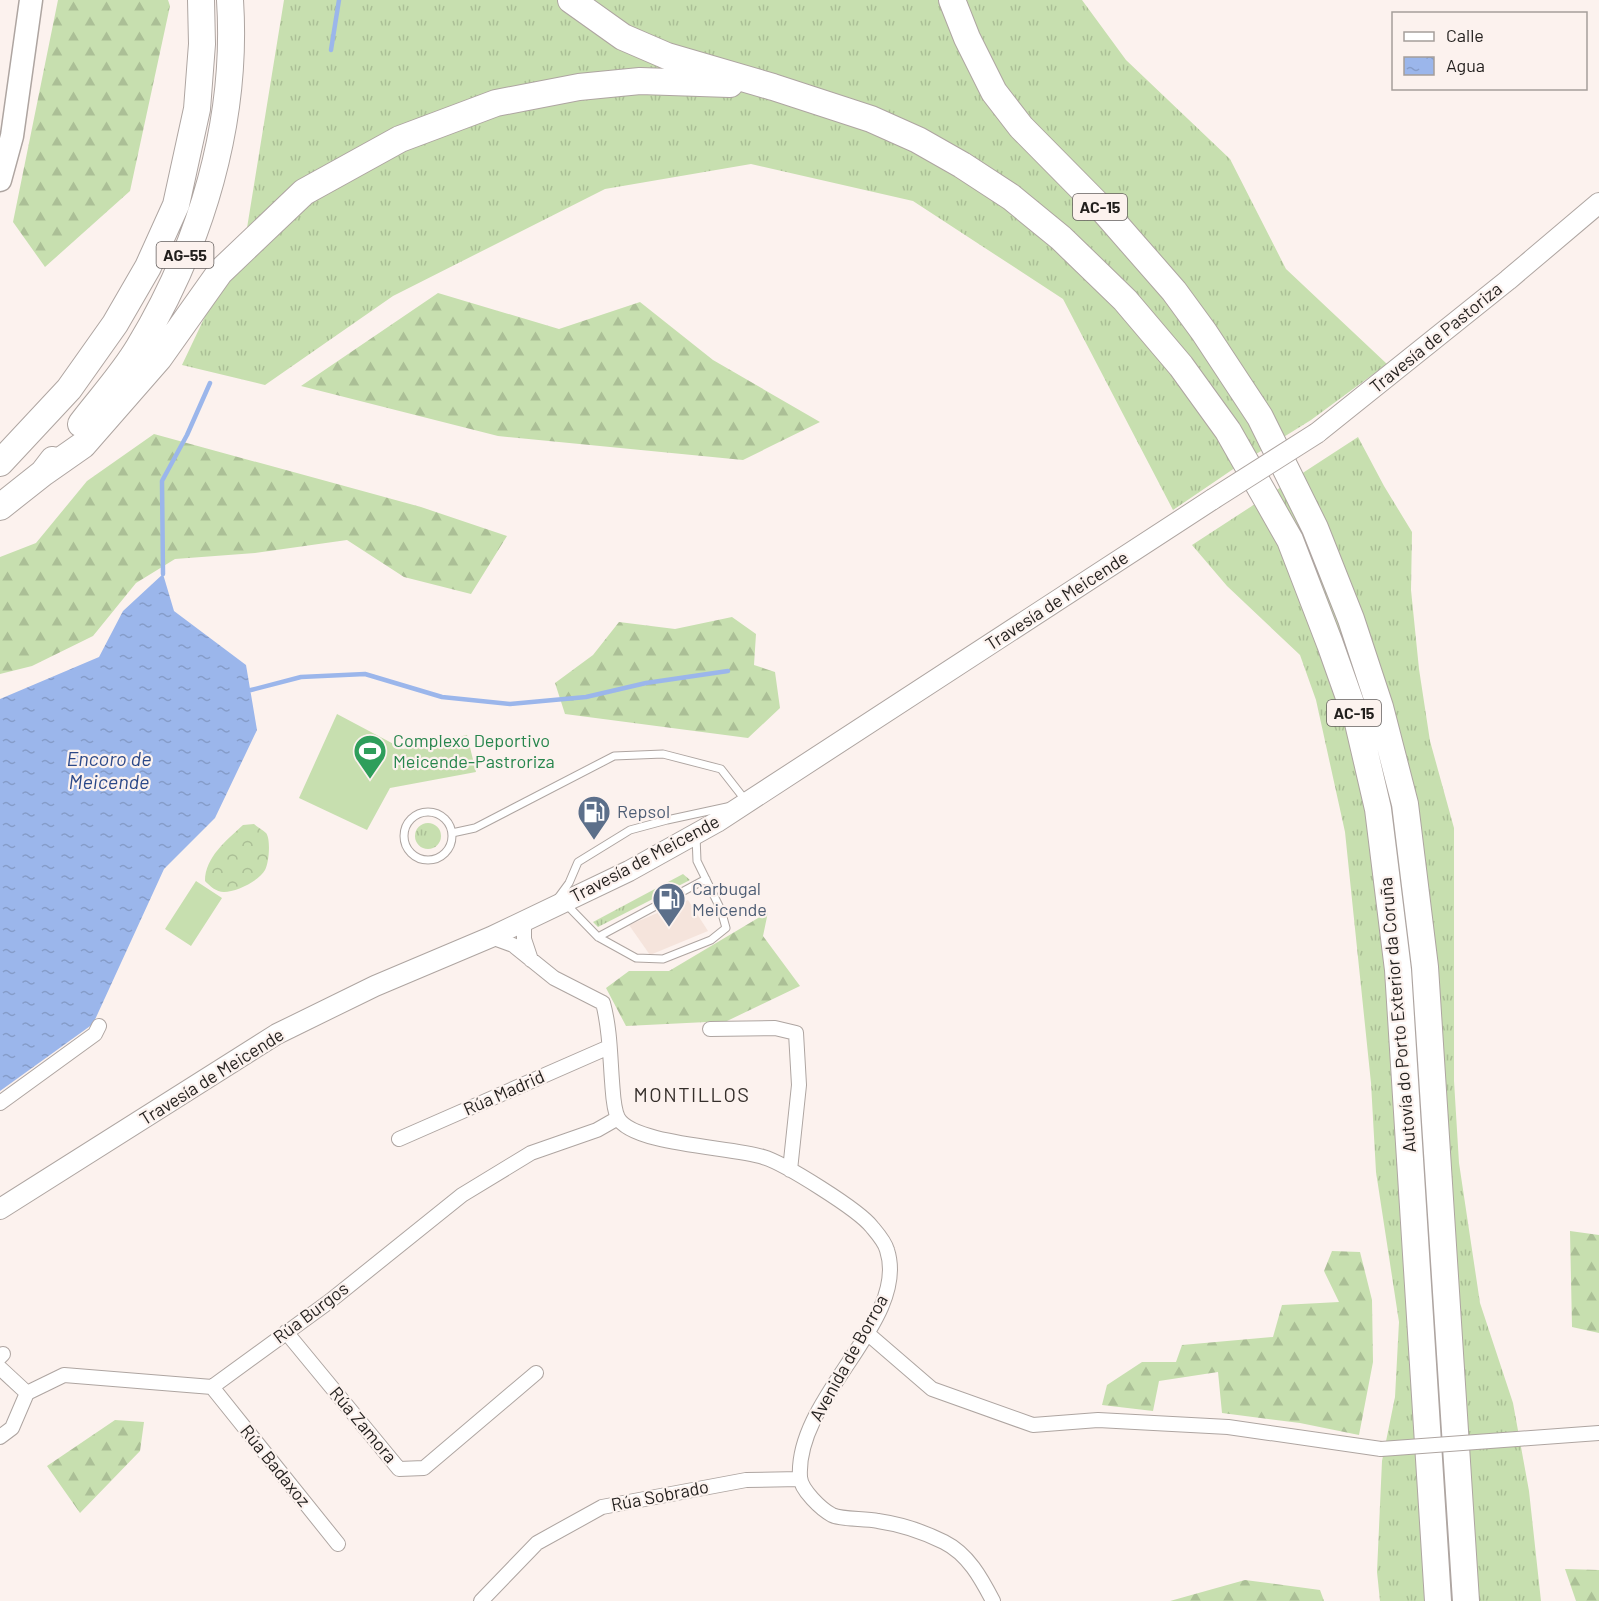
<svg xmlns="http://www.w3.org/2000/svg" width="1599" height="1601" font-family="Barlow,sans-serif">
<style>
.built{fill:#f5e4dc}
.grass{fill:url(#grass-tufts)}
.forest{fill:url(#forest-firs)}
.park{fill:url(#park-crowns)}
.pitch{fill:#c7dfaf}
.water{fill:url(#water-ripples)}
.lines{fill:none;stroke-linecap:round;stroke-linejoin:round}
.stream{stroke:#9bb6eb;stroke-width:4.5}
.service-casing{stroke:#aea5a1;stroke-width:9}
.minor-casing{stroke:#aea5a1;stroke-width:16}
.secondary-casing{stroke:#aea5a1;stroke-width:22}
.primary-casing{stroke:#aea5a1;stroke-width:25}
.motorway-casing{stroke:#aea5a1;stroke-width:28}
.service{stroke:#fff;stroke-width:7}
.minor{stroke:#fff;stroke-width:14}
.secondary{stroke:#fff;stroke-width:20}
.primary{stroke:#fff;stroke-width:22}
.motorway{stroke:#fff;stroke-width:26}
.minor-bridge-casing{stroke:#aea5a1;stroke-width:16;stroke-linecap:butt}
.secondary-bridge-casing{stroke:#aea5a1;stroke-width:22;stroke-linecap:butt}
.minor-bridge{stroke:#fff;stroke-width:14}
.secondary-bridge{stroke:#fff;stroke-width:20}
.labels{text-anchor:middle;stroke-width:4.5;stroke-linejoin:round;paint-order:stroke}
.shield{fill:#fcf2ee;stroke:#635e5c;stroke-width:1.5}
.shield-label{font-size:16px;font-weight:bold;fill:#221f1d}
.street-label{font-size:18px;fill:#221f1d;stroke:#fcf2ee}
.leisure-label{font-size:18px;fill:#27864d;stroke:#fcf2ee;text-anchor:start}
.service-label{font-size:18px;fill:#4e5e75;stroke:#fcf2ee;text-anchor:start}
.water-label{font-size:20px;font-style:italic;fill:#2b4888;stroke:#fcf2ee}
.neighbourhood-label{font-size:20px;letter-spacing:1.5px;fill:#352f2b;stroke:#fcf2ee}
</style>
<defs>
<pattern id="grass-tufts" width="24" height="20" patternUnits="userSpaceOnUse" patternTransform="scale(1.5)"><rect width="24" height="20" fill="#c7dfaf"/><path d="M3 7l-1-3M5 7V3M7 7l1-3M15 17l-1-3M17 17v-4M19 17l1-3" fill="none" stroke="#abbf96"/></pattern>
<pattern id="forest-firs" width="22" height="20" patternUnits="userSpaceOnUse" patternTransform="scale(1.5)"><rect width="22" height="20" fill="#c7dfaf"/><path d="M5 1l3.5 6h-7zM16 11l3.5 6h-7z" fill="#abbf96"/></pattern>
<pattern id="park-crowns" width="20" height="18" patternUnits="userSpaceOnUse" patternTransform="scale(1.5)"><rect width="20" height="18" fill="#c7dfaf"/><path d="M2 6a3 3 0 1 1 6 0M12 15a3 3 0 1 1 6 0" fill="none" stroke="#abbf96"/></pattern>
<pattern id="water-ripples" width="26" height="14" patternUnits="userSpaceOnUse" patternTransform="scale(1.5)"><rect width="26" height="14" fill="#9bb6eb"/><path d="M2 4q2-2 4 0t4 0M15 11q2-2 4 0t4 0" fill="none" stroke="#859cc9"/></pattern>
</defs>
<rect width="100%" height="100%" fill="#fcf2ee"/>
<!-- built -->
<path class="built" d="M 688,900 L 708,931 L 650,955 L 629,925 Z"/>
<!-- grass -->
<path class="grass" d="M 284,0 L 1082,0 L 1126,60 L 1230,159 L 1286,269 L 1387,364 L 1311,420 L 1248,459 L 1173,510 L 1063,299 L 913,201 L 751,164 L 605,189 L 393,296 L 265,385 L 182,365 L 247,228 Z
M 1358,437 L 1384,486 L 1412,532 L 1411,590 L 1419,669 L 1430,741 L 1454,828 L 1454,1081 L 1459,1163 L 1480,1303 L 1513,1403 L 1529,1491 L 1541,1601 L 1380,1601 L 1377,1572 L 1382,1461 L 1395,1397 L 1399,1322 L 1376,1172 L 1371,1083 L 1345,832 L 1316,700 L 1300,655 L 1227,586 L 1192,545 Z
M415 836a13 13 0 1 1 26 0a13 13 0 1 1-26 0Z
M 683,874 L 690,880 L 598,927 L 593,922 Z"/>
<!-- forest -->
<path class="forest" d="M 58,0 L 168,0 L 170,6 L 130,191 L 45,267 L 13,222 Z
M 438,293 L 559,329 L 640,302 L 713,360 L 820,422 L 743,460 L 498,436 L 301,386 Z
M 154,434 L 421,507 L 507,536 L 471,594 L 404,577 L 347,540 L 255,553 L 175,559 L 136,583 L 93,636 L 32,666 L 0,674 L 0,557 L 36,543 L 87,481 Z
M 732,617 L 756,634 L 754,665 L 775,672 L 780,708 L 748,738 L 565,714 L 555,683 L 593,655 L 619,622 L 675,629 Z
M 768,912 L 763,936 L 800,986 L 727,1021 L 626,1026 L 606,988 L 629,971 L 669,971 Z
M 1570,1231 L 1599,1235 L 1599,1333 L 1572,1327 Z
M 1332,1251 L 1360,1252 L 1372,1300 L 1373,1362 L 1359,1435 L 1300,1423 L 1222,1413 L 1218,1372 L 1159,1381 L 1153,1411 L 1102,1405 L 1107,1385 L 1142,1362 L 1176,1362 L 1182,1345 L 1273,1337 L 1282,1305 L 1339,1302 L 1324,1271 Z
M 115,1420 L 144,1422 L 140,1451 L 80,1513 L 47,1466 Z
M 1565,1569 L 1599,1570 L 1599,1601 L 1576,1601 Z
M 1245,1580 L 1320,1590 L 1324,1601 L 1170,1601 Z"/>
<!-- park -->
<path class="park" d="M 254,824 C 257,827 263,830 266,833 C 271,839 269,863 265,870 C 259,881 236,892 224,892 C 216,892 210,886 205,881 C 205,857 227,840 243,825 Z"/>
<!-- pitch -->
<path class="pitch" d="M 337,714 L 403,749 L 467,735 L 476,772 L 390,788 L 367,830 L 299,798 Z
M 196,881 L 222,898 L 191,946 L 165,929 Z"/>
<!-- water -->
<path class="water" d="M 163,574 L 174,611 L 246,665 L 257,730 L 215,818 L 164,869 L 93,1024 L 0,1091 L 0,699 L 99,657 L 123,611 Z"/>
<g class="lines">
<!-- stream -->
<path class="stream" d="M 331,50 L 339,0
M 163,574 L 162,481 L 187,435 L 210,383
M 251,690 L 301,677 L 365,674 L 442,697 L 510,704 L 586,697 L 646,683 L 728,671"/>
<!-- service casing -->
<g class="service-casing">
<path id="service" d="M404 836a24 24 0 1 1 48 0a24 24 0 1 1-48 0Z
M 452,833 L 475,828 L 614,756 L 663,754 L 721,769 L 746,801
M 558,898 L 569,883 L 578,862 L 630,830 L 667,820 L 727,807
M 565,903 L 598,937 L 636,958 L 663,959 L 711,940 L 726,928 L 721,910 L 697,861 L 696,836
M 598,937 L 706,879"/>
</g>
<!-- minor casing -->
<g class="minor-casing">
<path id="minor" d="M 524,921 L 524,939 L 531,960
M 491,937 L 513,945 L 554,978 L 603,1003 C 610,1029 610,1055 612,1081 C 613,1092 613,1108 618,1118 C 633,1145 734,1147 763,1157 C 784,1163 859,1210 872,1227 C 877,1233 885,1242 887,1250 C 910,1321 795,1397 800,1477 C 801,1490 821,1509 832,1515 C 842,1520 865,1518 878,1521 C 899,1524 924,1532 944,1542 C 968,1554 981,1578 993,1601
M 710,1029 L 775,1028 L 796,1033 L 799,1085 L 790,1170
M 0,1103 L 95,1034 L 99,1026
M 399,1139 L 609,1047
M 286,1332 L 399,1469 L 424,1468 L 536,1373
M 867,1333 L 932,1389 L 1033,1425 L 1098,1420 L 1228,1427 L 1381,1449
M 0,1357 L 3,1354
M 0,1368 L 27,1393
M 212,1387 L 338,1544
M 0,1437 L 12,1428 L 27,1393 L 64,1375 L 212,1387 L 330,1301 L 462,1195 L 531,1153 L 597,1130 L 618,1118
M 1517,1439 L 1599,1433
M 481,1601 L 537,1543 L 602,1507 L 746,1480 L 800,1479"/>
</g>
<!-- secondary casing -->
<g class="secondary-casing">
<path id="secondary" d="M 1317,433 L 1508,280 L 1599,203
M 0,1209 L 277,1034 L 375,986 L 491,937 L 629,871 L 717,822 L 1213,499"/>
</g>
<!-- primary casing -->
<g class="primary-casing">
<path id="primary" d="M 0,180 L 12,136 L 31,0"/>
</g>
<!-- motorway casing -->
<g class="motorway-casing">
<path id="motorway" d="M 571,0 L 623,37 L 667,56 L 773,87 L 871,119 L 918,140 L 962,165 L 1011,197 L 1061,238 L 1125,300 L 1181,366 L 1228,431 L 1290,540 L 1330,644 L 1358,723 L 1378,809 L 1398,970 L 1438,1601
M 952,0 L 967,38 L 994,92 L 1021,127 L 1104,211 L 1174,291 L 1204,332 L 1260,417 L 1315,528 L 1351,619 L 1380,707 L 1405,804 L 1425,967 L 1466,1601
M 81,424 C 100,399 123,374 139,347 C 201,244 238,122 230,0
M 0,463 L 69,389 L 115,324 L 148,267 L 176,205 L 197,109 L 202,44 L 201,0
M 43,473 L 83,445 L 159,358 L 220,272 L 304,192 L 400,139 L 496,103 L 579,87 L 640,81 L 730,84
M 0,507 L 43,473 L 53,460"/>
</g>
<!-- service -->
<use href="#service" class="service"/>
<!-- minor -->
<use href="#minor" class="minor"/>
<!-- secondary -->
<use href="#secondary" class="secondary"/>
<!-- primary -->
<use href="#primary" class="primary"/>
<!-- motorway -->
<use href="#motorway" class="motorway"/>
<!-- minor-bridge casing -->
<g class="minor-bridge-casing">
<path id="minor-bridge" d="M 1381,1449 L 1517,1439"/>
</g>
<!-- secondary-bridge casing -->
<g class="secondary-bridge-casing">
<path id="secondary-bridge" d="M 1213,499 L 1317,433"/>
</g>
<!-- minor-bridge -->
<use href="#minor-bridge" class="minor-bridge"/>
<!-- secondary-bridge -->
<use href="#secondary-bridge" class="secondary-bridge"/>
</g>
<!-- icons -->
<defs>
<g id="stadium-pin" transform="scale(1.725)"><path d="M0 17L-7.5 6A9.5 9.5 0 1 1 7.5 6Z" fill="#2e9e5b" stroke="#fcf2ee"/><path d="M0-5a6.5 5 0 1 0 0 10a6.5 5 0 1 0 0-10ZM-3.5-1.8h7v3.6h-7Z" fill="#fff"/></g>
<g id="fuel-pin" transform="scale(1.725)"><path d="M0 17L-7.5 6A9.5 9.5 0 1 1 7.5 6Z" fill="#5c6f8a" stroke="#fcf2ee"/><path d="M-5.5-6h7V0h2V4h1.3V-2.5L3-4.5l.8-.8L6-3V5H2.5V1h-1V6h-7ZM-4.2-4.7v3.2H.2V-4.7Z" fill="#fff"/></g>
</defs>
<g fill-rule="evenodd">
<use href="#stadium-pin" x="370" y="751"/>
<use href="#fuel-pin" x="594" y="812"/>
<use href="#fuel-pin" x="669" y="899"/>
</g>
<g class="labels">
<!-- shield labels -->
<g class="shield">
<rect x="1073" y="194" width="54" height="26" rx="4.5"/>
<rect x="156.5" y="242" width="57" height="26" rx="4.5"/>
<rect x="1327" y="700" width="54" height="26" rx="4.5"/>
</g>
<g class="shield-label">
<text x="1100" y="213">AC-15</text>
<text x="185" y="261">AG-55</text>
<text x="1354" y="719">AC-15</text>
</g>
<!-- street labels -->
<g class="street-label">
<text transform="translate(1436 338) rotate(-39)" y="6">Travesía de Pastoriza</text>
<text transform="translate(1057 601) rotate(-33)" y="6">Travesía de Meicende</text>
<text transform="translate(645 859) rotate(-28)" y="6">Travesía de Meicende</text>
<text transform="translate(1398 1015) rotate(-95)" y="6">Autovía do Porto Exterior da Coruña</text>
<text transform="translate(212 1077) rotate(-32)" y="6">Travesía de Meicende</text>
<text transform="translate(504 1093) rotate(-24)" y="6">Rúa Madrid</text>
<text transform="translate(311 1313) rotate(-37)" y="6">Rúa Burgos</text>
<text transform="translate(849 1358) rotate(-61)" y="6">Avenida de Borroa</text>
<text transform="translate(363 1425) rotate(50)" y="6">Rúa Zamora</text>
<text transform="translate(275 1466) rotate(51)" y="6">Rúa Badaxoz</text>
<text transform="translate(660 1496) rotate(-11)" y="6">Rúa Sobrado</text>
</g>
<!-- leisure labels -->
<g class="leisure-label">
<text x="393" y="747">Complexo Deportivo<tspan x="393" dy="21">Meicende-Pastroriza</tspan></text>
</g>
<!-- service labels -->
<g class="service-label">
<text x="617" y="818">Repsol</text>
<text x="692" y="895">Carbugal<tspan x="692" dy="21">Meicende</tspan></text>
</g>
<!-- water labels -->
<g class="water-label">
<text x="109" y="766">Encoro de<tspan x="109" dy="23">Meicende</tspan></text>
</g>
<!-- neighbourhood labels -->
<g class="neighbourhood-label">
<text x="692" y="1102">MONTILLOS</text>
</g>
</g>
<!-- legend -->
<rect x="1392" y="12" width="195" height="78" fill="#fcf2ee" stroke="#a59e9a" stroke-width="1.5"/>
<rect x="1404" y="32" width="30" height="9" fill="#ffffff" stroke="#a59e9a" stroke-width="1.5"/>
<text x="1446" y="42" font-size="18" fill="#221f1d">Calle</text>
<rect x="1404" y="57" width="30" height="18" fill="url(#water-ripples)" stroke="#a59e9a" stroke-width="1.5"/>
<text x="1446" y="72" font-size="18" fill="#221f1d">Agua</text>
</svg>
